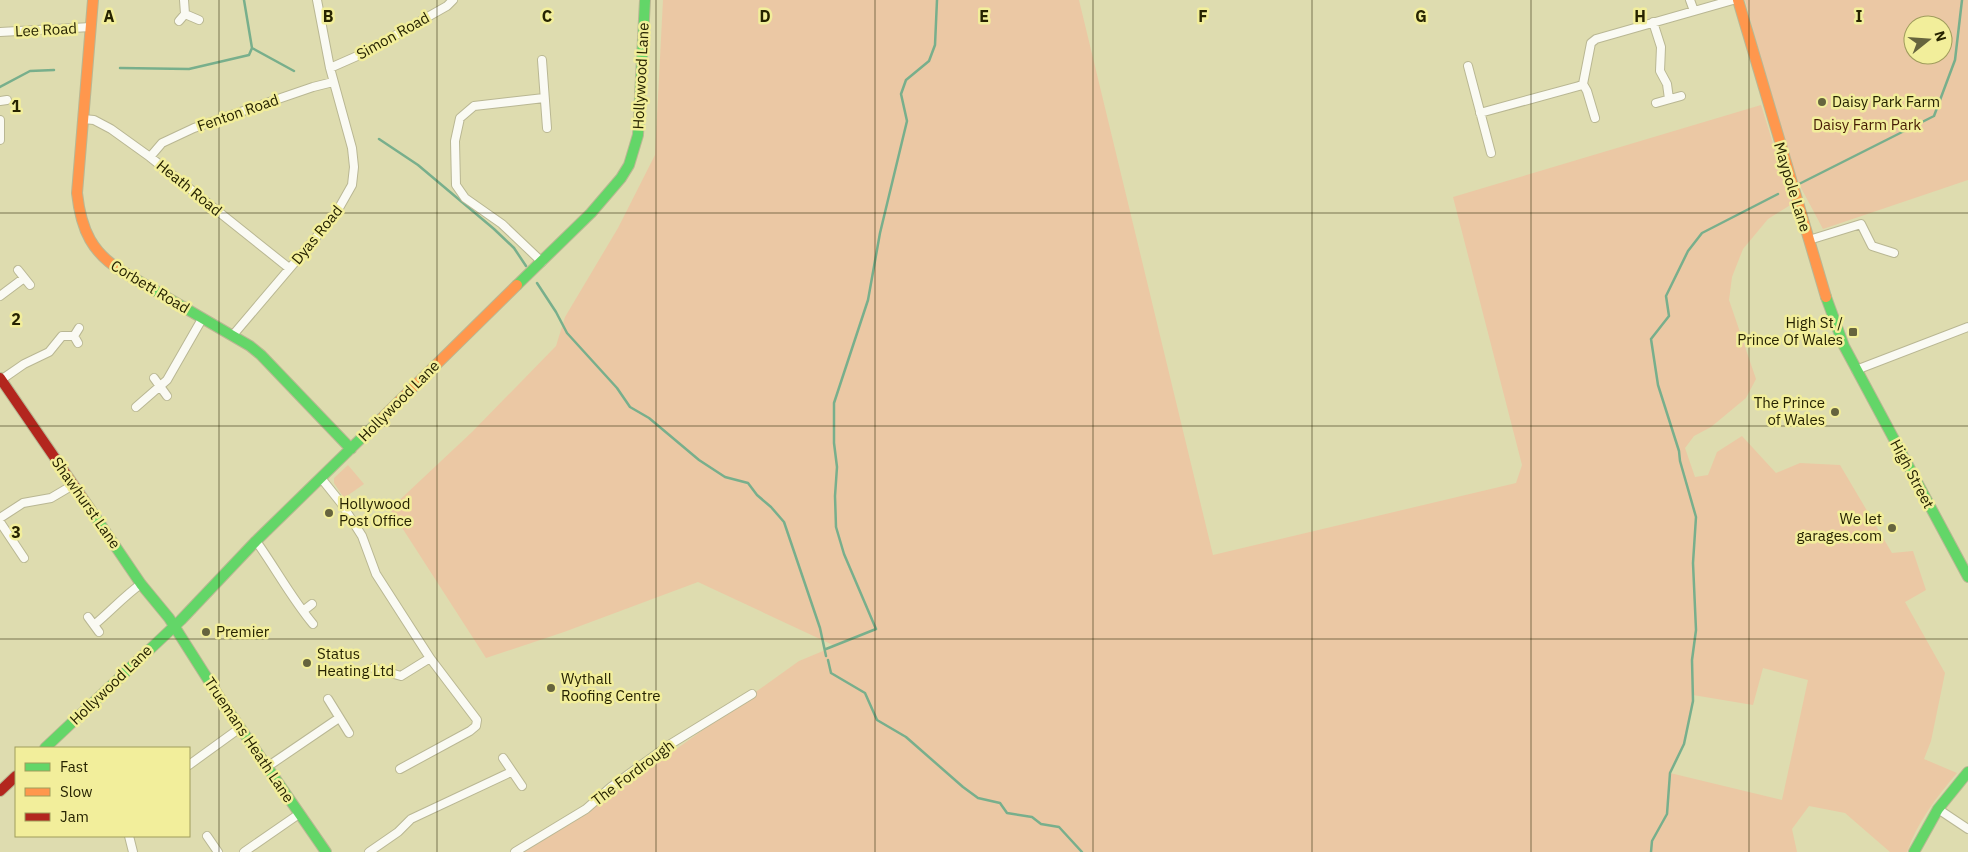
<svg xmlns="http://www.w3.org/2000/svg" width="1968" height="852" font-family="'IBM Plex Sans',sans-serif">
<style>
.green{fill:#ebc8a4;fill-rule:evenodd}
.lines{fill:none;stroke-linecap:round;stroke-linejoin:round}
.stream{stroke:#78af8c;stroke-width:2.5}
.street-casing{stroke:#b9b793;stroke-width:10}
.fast-casing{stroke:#b9b793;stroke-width:12}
.slow-casing{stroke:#b9b793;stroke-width:12}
.jam-casing{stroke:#b9b793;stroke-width:12}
.street{stroke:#fafaf3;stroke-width:8}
.fast{stroke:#63d668;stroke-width:10}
.slow{stroke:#ff974d;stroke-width:10}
.jam{stroke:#b3261e;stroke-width:10}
.grid{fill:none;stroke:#262301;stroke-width:1;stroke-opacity:0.55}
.poi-dot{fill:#66643e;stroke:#f2ee9b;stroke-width:2}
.labels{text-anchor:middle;stroke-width:5;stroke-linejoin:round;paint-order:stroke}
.street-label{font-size:15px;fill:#262301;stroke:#f2ee9b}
.poi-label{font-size:15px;fill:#262301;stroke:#f2ee9b;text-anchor:start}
.park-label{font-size:15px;fill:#461b04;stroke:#f2ee9b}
.grid-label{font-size:16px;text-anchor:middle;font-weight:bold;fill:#262301;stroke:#f2ee9b;stroke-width:5;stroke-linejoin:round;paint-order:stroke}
</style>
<rect width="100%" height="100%" fill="#dedcaf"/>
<!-- green -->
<path class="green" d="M 663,0 L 1079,0 L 1213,555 L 1516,483 L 1522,465 L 1453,197 L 1761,105 L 1792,204 L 1768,219 L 1743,249 L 1732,277 L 1729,300 L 1756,379 L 1746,398 L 1711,427 L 1694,436 L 1685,448 L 1695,477 L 1708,475 L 1717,452 L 1742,436 L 1776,473 L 1800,463 L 1840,465 L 1892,553 L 1913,551 L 1926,590 L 1905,602 L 1945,673 L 1931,741 L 1924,759 L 1957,773 C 1936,798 1918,821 1907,852 L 1890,852 L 1845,813 L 1809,806 L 1792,829 L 1797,852 L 524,852 L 615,793 L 799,661 L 835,646 L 698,582 L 564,632 L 486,658 L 390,509 L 472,432 L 556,346 L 565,317 L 618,228 L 655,155 ZM 1763,668 L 1808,680 L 1782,800 L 1670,773 L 1684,744 L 1693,701 L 1693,695 L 1753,705 Z
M 1745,0 L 1968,0 L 1968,180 L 1823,229 L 1799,184 L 1781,132 ZM 1913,25 L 1943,25 L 1943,55 L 1913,55 Z
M 348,465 L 364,484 L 344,498 L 334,483 L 334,478 Z"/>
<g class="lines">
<!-- stream -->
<path class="stream" d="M 244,0 L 252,48 L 294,71
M 120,68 L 189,69 L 249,55 L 252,48
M 0,87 L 30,71 L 54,70
M 379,139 L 418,165 L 494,229 L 514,248 L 526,266
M 1799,184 L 1934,116 L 1955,60 L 1962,0
M 537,283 L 556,312 L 567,333 L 617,388 L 630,407 L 649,418 L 699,460 L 725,477 L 748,483 L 757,495 L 771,507 L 784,522 L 820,628 L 826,656
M 826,649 L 876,629 L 844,554 L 836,527 L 835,496 L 837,467 L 834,443 L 834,403 L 868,300 L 880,233 L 907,121 L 901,94 L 906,80 L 929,61 L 935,45 L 937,0
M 828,660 L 831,673 L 865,693 L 877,720 L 906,737 L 963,787 L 978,798 L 1000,803 L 1007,813 L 1032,817 L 1041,824 L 1059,827 L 1082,852
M 1651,852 L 1652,841 L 1667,814 L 1670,773 L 1684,744 L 1693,701 L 1692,660 L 1696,630 L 1693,563 L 1696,517 L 1680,461 L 1679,451 L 1658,385 L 1651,339 L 1669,316 L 1666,296 L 1688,251 L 1702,233 L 1778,194"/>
<!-- street casing -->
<g class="street-casing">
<path id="street" d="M 184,0 L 185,14
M 1690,0 L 1694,11
M 179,21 L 185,14 L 199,20
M 1653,22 L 1661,47 L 1660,71 L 1667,84 L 1669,99
M 0,32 L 91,27
M 542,60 L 547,128
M 1468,66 L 1491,153
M 330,68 L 364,53 L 447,6 L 453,0
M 1583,84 L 1587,91 L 1595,118
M 0,101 L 7,100
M 1656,103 L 1681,96
M 1480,113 L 1579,86 L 1583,84 L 1591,43 L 1596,39 L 1733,0
M 83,119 L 94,120 L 111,129 L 150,157 L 289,268
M 0,120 L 0,140
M 150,157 L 162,143 L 194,128 L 313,87 L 333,82
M 1809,240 L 1861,224 L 1872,246 L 1894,253
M 542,262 L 502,224 L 465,198 L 456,185 L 455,141 L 460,118 L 474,106 L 544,98
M 18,270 L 30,285
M 0,296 L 24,278
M 233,335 L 335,215 L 352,185 L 354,167 L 352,148 L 330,68 L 317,0
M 78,343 L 74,336 L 79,328
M 1856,370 L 1968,327
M 154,378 L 167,396
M 1,380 L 24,364 L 49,352 L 62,336 L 74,336
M 136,407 L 167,380 L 202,319
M 321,478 L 341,503 L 362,536 L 376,574 L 430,658 L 477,720 L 476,726 L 470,731 L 400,769
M 0,518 L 23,503 L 51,498 L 73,485
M 0,522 L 24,558
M 256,541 C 276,569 292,599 313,624
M 303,611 L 312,604
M 88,617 L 99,632
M 94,625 C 110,612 124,596 141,584
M 373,668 L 401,676 L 430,658
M 328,699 L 349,733
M 503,758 L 522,786
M 189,765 L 240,728
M 267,767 L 339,718
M 1938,809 L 1968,829
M 129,836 L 133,852
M 207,836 L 218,852
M 244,852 L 299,814
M 369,852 L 398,832 L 411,819 L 511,772
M 515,852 L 586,809 L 611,787 L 669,745 L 752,694"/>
</g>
<!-- fast casing -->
<g class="fast-casing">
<path id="fast" d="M 125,273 L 250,346 L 261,355 L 351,449
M 517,285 L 591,213 L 621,178 L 629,165 L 638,135 L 645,0
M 1826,297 L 1844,346 L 1968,577
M 90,509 L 141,584 L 169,618 L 223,703 L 326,852
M 45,748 L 181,620 L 256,541 L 382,418
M 1914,852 L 1938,809 L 1968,772"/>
</g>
<!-- slow casing -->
<g class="slow-casing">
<path id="slow" d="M 93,0 L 77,193 C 81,230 92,254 125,273
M 1738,0 L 1826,297
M 382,418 L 517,285"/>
</g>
<!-- jam casing -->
<g class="jam-casing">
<path id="jam" d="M 0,378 L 90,509
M 0,791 L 16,776"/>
</g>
<!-- street -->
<use href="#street" class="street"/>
<!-- fast -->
<use href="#fast" class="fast"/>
<!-- slow -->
<use href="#slow" class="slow"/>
<!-- jam -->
<use href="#jam" class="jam"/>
</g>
<!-- grid -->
<path class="grid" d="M 219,0 L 219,852M 437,0 L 437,852M 656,0 L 656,852M 875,0 L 875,852M 1093,0 L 1093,852M 1312,0 L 1312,852M 1531,0 L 1531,852M 1749,0 L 1749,852M 0,213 L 1968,213M 0,426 L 1968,426M 0,639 L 1968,639"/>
<!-- markers -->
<g class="poi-dot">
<circle cx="1822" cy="102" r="5"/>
<rect x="1848" y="327" width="10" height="10" rx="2.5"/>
<circle cx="1835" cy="412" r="5"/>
<circle cx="329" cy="513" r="5"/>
<circle cx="1892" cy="528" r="5"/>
<circle cx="206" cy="632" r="5"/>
<circle cx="307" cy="663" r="5"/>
<circle cx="551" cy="688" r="5"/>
</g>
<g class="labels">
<!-- street labels -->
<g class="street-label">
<text transform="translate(46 30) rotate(-3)" y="5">Lee Road</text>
<text transform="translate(393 36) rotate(-29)" y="5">Simon Road</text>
<text transform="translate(641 76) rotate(-87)" y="5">Hollywood Lane</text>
<text transform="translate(238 113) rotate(-19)" y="5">Fenton Road</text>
<text transform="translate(1792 187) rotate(73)" y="5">Maypole Lane</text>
<text transform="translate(189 188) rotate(39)" y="5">Heath Road</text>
<text transform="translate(317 235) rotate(-51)" y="5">Dyas Road</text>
<text transform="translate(150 287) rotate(31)" y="5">Corbett Road</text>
<text transform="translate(399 401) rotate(-45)" y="5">Hollywood Lane</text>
<text transform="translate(1912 474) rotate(62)" y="5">High Street</text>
<text transform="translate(86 503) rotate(55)" y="5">Shawhurst Lane</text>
<text transform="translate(111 685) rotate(-44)" y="5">Hollywood Lane</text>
<text transform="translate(249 740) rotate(56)" y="5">Truemans Heath Lane</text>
<text transform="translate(633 773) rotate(-37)" y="5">The Fordrough</text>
</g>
<!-- poi labels -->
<g class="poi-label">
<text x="1832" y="107">Daisy Park Farm</text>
<text x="1843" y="328" text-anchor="end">High St /<tspan x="1843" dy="17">Prince Of Wales</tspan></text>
<text x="1825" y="408" text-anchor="end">The Prince<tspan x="1825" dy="17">of Wales</tspan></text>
<text x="339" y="509">Hollywood<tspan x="339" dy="17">Post Office</tspan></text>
<text x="1882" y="524" text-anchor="end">We let<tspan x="1882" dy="17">garages.com</tspan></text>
<text x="216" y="637">Premier</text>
<text x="317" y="659">Status<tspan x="317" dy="17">Heating Ltd</tspan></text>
<text x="561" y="684">Wythall<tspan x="561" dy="17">Roofing Centre</tspan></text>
</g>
<!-- park labels -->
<g class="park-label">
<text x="1867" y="130">Daisy Farm Park</text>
</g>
</g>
<g class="grid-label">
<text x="109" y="22">A</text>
<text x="328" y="22">B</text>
<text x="547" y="22">C</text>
<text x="765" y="22">D</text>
<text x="984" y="22">E</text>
<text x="1203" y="22">F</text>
<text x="1421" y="22">G</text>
<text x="1640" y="22">H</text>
<text x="1859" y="22">I</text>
<text x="16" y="112">1</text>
<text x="16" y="325">2</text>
<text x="16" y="538">3</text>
</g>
<!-- legend -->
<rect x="15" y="747" width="175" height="90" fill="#f2ee9b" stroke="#a09d5d"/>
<rect x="25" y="763" width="25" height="8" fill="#63d668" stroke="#a09d5d"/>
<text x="60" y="772" font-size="15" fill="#262301">Fast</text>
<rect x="25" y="788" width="25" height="8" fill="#ff974d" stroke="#a09d5d"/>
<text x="60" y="797" font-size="15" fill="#262301">Slow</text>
<rect x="25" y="813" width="25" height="8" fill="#b3261e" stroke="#a09d5d"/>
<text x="60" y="822" font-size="15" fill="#262301">Jam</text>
<!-- north arrow -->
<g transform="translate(1928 40) rotate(73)"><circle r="24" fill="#f2ee9b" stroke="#a09d5d"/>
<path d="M0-4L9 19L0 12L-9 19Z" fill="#66643e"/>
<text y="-8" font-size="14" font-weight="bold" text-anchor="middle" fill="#262301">N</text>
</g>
</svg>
